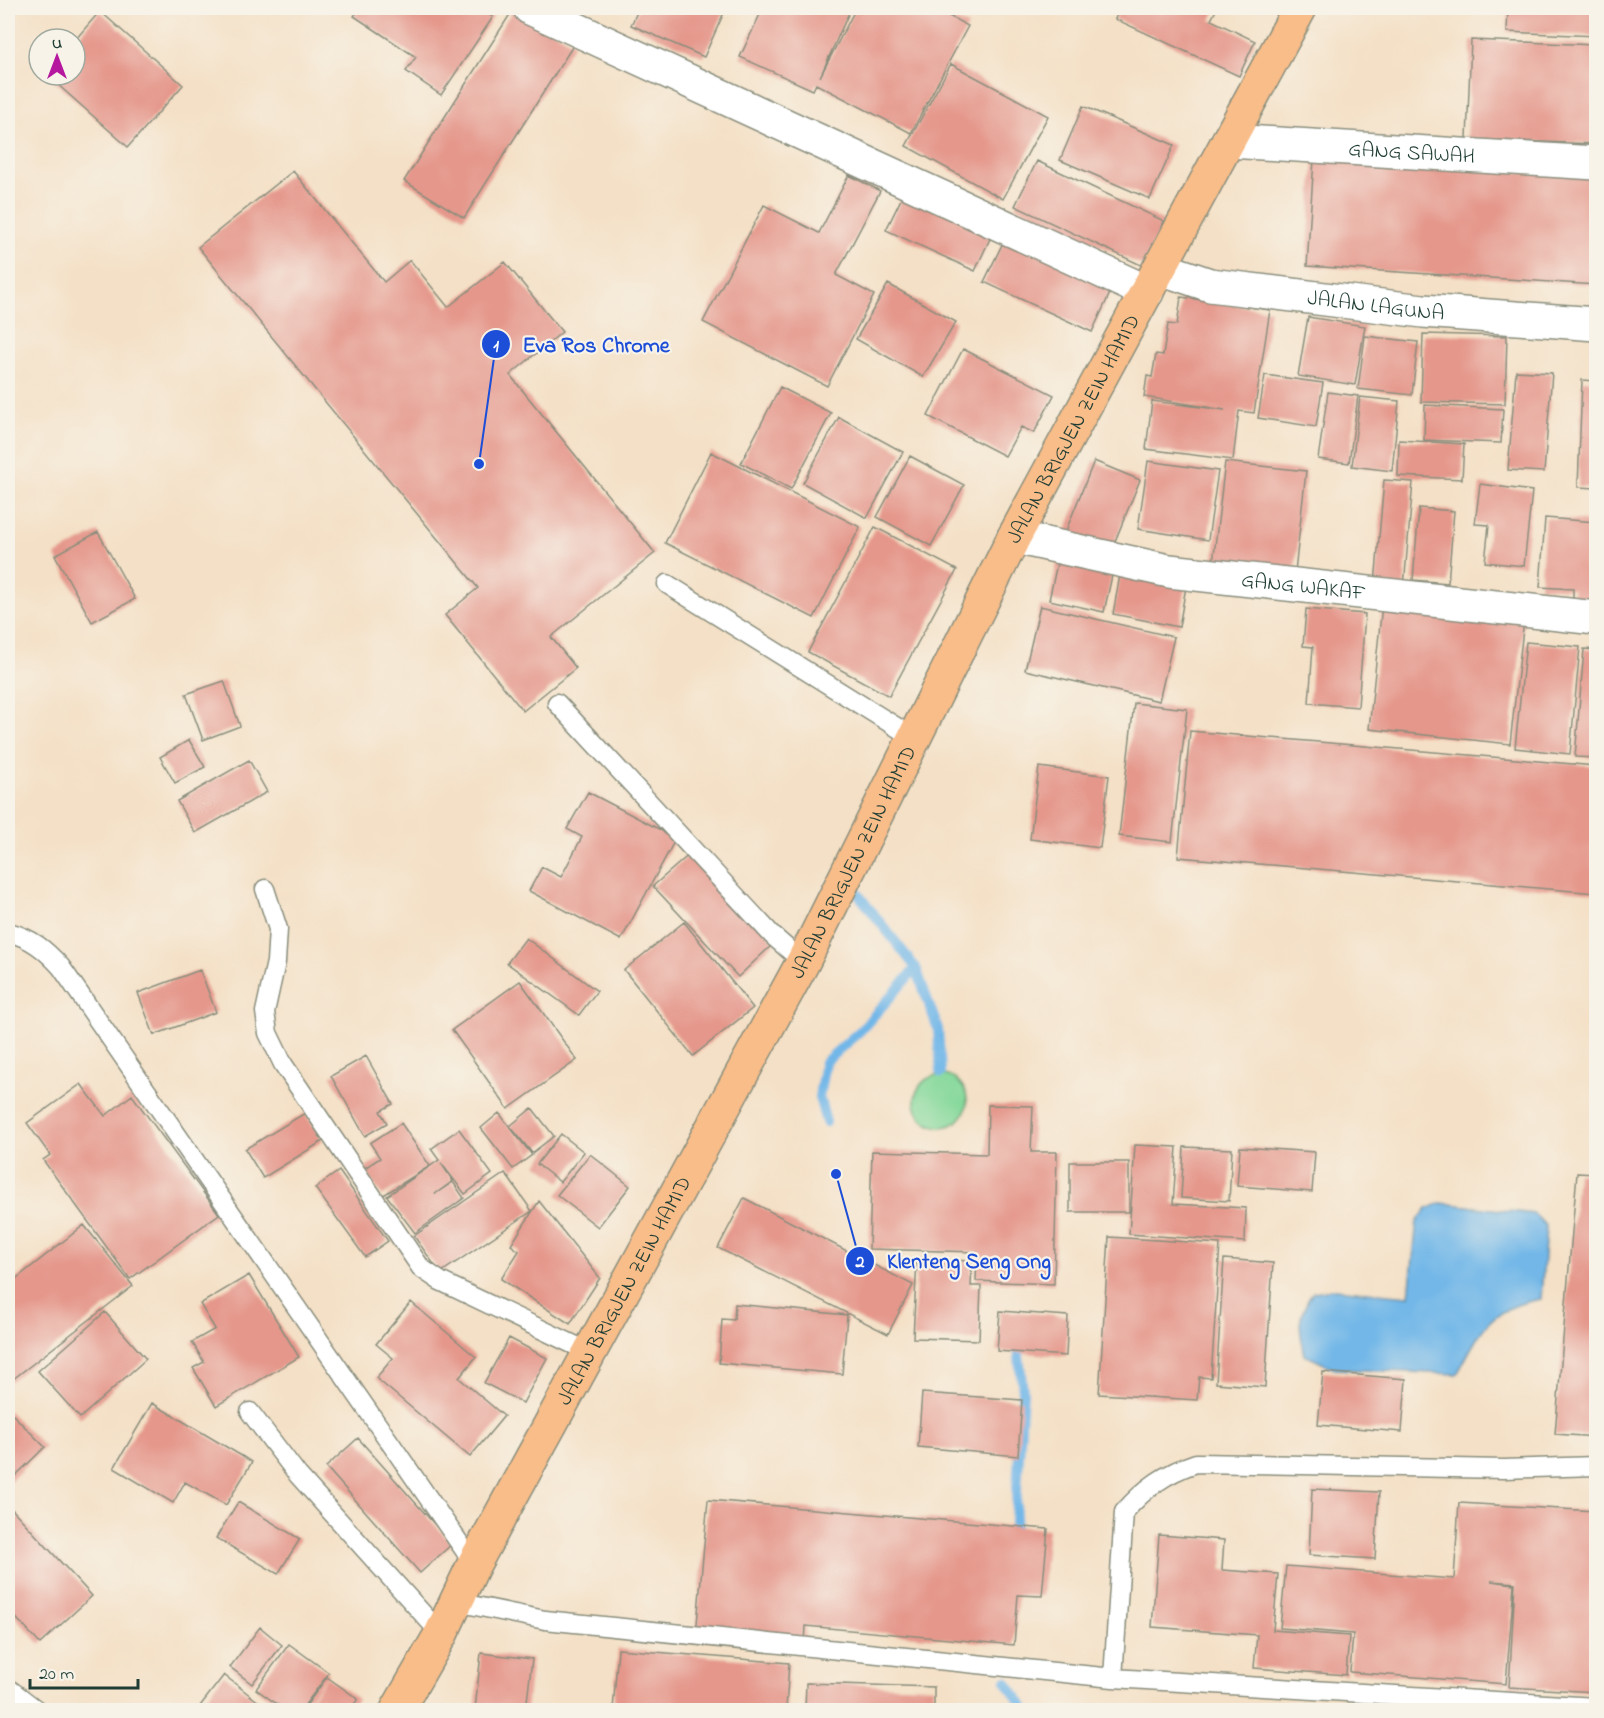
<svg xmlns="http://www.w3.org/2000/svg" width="1604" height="1718" font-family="'Indie Flower',sans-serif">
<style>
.green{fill:#84d89a;stroke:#528a67;stroke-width:1.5}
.water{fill:#72b7e8;stroke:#487a8e;stroke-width:1.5}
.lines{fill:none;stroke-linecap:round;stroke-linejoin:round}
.stream{stroke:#72b7e8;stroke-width:10}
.building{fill:#e5978b}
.service-casing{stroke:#8a8e7d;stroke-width:21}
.minor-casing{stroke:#8a8e7d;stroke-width:36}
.primary-casing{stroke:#8a8e7d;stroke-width:36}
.service{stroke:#fff;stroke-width:18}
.minor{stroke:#fff;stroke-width:33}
.primary{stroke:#f8bd89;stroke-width:33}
.labels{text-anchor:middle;stroke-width:4.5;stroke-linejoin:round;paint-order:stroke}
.street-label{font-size:21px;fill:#1f3d34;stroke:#f7f3e8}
.leader{fill:none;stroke:#1d4ed8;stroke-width:2}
.callout-dot{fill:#1d4ed8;stroke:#f7f3e8;stroke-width:2}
.mark-label{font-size:18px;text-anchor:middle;font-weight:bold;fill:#fff}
.callout-label{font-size:22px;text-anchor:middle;font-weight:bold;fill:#1d4ed8;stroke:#f7f3e8;stroke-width:4.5;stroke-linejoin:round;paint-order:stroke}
</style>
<rect width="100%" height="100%" fill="#f7f3e8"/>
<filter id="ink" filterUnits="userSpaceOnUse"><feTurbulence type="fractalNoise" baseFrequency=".0167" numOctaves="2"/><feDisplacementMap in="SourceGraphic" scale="12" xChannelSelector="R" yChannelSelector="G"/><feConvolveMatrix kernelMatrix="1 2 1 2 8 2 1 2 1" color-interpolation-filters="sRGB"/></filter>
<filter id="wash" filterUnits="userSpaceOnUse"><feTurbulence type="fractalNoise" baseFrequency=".008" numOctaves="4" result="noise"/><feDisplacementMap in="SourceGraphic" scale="24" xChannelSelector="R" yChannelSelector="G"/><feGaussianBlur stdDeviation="1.35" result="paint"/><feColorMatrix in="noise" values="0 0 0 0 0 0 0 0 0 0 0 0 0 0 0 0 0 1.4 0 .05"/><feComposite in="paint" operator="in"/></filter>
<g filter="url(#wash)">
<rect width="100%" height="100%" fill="#f4e0c6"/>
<!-- green -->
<path class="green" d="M915 1101a26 26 0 1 1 52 0a26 26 0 1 1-52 0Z"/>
<!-- water -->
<path class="water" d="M 1441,1203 L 1534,1214 L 1546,1226 L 1541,1299 C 1487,1308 1482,1330 1457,1374 L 1335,1369 L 1305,1355 C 1298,1326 1297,1317 1313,1292 L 1335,1289 L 1409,1296 L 1417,1221 L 1427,1209 Z"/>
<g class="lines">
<!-- stream -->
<path class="stream" d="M 851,885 L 916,968 L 938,1029 L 941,1073
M 826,1122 L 819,1097 L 825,1062 L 861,1030 L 916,968
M 1014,1539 L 1023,1391 L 1017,1339
M 1006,1681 L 1026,1710"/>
</g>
<g id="blocks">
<!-- building -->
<path class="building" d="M 360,8 L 479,8 L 493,17 L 441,95 L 406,71 L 416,57 L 354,16 Z
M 514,8 L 574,44 L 464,218 L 404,181 Z
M 639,8 L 726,8 L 704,57 L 631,25 Z
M 763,8 L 851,8 L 820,77 L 856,8 L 934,8 L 968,26 L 911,133 L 816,84 L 813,90 L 740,57 Z
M 1120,8 L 1217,8 L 1211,20 L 1255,41 L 1239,76 L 1115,19 Z
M 1508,8 L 1596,8 L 1596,36 L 1507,32 Z
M 100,11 L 183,85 L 128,147 L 47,75 L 75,75 L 75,40 Z
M 1471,40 L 1596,45 L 1596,144 L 1467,139 Z
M 951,64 L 1048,116 L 1003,199 L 906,146 Z
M 1083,106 L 1174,145 L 1150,199 L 1060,160 Z
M 1314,159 L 1596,177 L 1596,285 L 1307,266 Z
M 1037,161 L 1164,221 L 1143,266 L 1015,206 Z
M 293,171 L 384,282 L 410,260 L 448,307 L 505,262 L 562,332 L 510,375 L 655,553 L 551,637 L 576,668 L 523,711 L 445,615 L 478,588 L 198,247 Z
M 849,175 L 880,191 L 836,275 L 874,295 L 827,386 L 703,322 L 764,205 L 819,233 Z
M 905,191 L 993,232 L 975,271 L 886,230 Z
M 1010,228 L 1117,278 L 1092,332 L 984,282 Z
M 888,284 L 956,322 L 923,377 L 856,339 Z
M 1181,297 L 1270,310 L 1254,413 L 1239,411 L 1233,460 L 1146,449 L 1152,401 L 1225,410 L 1144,397 L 1147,376 L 1152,377 L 1156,354 L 1163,355 L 1168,324 L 1177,325 Z
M 1308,317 L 1365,326 L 1355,385 L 1298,376 Z
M 1423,334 L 1507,336 L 1505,404 L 1421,402 Z
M 1365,336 L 1418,342 L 1412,395 L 1358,389 Z
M 963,349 L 1054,395 L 1034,433 L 1021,427 L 1005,456 L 928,416 Z
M 1516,371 L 1552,373 L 1544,472 L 1508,470 Z
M 1265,375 L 1323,383 L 1316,427 L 1258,418 Z
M 1582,380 L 1596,381 L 1596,488 L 1578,487 Z
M 780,387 L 831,413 L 791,489 L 741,463 Z
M 1328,392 L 1358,396 L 1349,463 L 1318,459 Z
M 1360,397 L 1399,401 L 1392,471 L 1352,466 Z
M 1425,405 L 1503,409 L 1501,443 L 1424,440 Z
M 839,417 L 903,452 L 867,518 L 803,483 Z
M 1399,440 L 1464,444 L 1462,479 L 1398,476 Z
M 711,452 L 860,527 L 814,618 L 665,543 Z
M 910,456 L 964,485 L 931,546 L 877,517 Z
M 1094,461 L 1140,480 L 1111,551 L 1065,533 Z
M 1148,461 L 1218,471 L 1208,540 L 1138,529 Z
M 1225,462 L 1306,471 L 1294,581 L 1212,572 Z
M 1384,480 L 1413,482 L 1404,587 L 1375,584 Z
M 1480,484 L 1532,491 L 1524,566 L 1485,562 L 1489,525 L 1475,524 Z
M 1419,508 L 1454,511 L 1448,583 L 1413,580 Z
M 1545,518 L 1596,522 L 1596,601 L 1573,599 L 1573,589 L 1540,587 Z
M 875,527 L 957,570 L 889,696 L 808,652 Z
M 98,532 L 135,599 L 92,622 L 55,555 Z
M 1058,559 L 1113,571 L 1104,612 L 1049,600 Z
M 1121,569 L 1187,581 L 1179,627 L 1113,614 Z
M 1382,605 L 1524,620 L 1510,744 L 1369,729 Z
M 1040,606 L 1174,637 L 1159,701 L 1025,670 Z
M 1306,609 L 1365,614 L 1358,707 L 1309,703 L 1313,647 L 1303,646 Z
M 1526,642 L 1580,647 L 1570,754 L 1515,748 Z
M 1584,649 L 1596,650 L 1596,758 L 1575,757 Z
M 224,681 L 240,726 L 203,740 L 186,694 Z
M 1134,703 L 1187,709 L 1172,842 L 1119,836 Z
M 1190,731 L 1596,766 L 1596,893 L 1178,857 Z
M 189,740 L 205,767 L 175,783 L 160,757 Z
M 249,760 L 267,792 L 195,833 L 177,801 Z
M 1039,767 L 1109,776 L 1100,848 L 1030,839 Z
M 588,792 L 676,838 L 621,940 L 529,891 L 542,867 L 561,877 L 582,837 L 567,829 Z
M 692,852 L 775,942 L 738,977 L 653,886 Z
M 684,922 L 753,1008 L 693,1056 L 624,970 Z
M 526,938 L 597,991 L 579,1015 L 507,963 Z
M 200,970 L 216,1012 L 154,1035 L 138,993 Z
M 520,981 L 577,1060 L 508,1109 L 452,1030 Z
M 366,1056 L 393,1104 L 380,1111 L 387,1123 L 365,1136 L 331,1076 Z
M 81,1084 L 105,1116 L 132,1095 L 219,1214 L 130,1279 L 43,1160 L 50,1155 L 27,1123 Z
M 988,1105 L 1033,1106 L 1031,1152 L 1057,1152 L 1054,1284 L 976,1281 L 977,1252 L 869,1249 L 872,1151 L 987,1154 Z
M 532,1108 L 554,1136 L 532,1153 L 510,1126 Z
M 305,1113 L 323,1141 L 263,1178 L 245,1149 Z
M 499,1113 L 532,1155 L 513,1169 L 481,1128 Z
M 401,1123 L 430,1166 L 382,1196 L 363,1169 L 380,1158 L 370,1143 Z
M 459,1129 L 492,1174 L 465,1194 L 441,1163 L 453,1181 L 435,1194 L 453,1182 L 464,1198 L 415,1233 L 387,1196 L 439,1160 L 431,1149 Z
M 561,1134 L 584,1152 L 560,1182 L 537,1164 Z
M 1135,1145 L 1177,1147 L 1173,1204 L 1246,1208 L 1245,1242 L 1129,1234 Z
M 1184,1147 L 1232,1149 L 1229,1201 L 1181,1198 Z
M 1240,1147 L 1315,1152 L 1312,1192 L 1237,1186 Z
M 590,1154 L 630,1186 L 598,1227 L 557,1195 Z
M 1070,1162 L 1129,1162 L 1129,1212 L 1070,1212 Z
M 339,1171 L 388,1241 L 365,1257 L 315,1188 Z
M 505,1173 L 532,1211 L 440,1273 L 414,1236 Z
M 1577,1173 L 1596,1174 L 1596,1437 L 1555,1434 Z
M 744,1198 L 913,1285 L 888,1334 L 718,1248 Z
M 539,1201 L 600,1278 L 570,1324 L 501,1279 L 519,1251 L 511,1245 Z
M 84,1225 L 133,1286 L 8,1383 L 8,1285 Z
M 1109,1237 L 1220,1244 L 1211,1378 L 1199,1377 L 1197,1400 L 1099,1394 Z
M 917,1259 L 972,1261 L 971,1286 L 981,1286 L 979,1340 L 913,1338 Z
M 1224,1259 L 1273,1263 L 1265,1387 L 1216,1383 Z
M 249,1275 L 299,1357 L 216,1406 L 193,1368 L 204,1362 L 192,1342 L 215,1329 L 200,1304 Z
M 411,1302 L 476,1357 L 459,1378 L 504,1416 L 470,1457 L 376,1378 L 393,1358 L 376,1344 Z
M 735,1304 L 847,1315 L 842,1374 L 719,1363 L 722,1319 L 734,1320 Z
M 1000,1311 L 1068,1316 L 1066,1356 L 997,1351 Z
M 105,1312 L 146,1359 L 80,1418 L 38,1371 Z
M 509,1338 L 547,1358 L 523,1403 L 484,1383 Z
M 1323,1372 L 1406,1379 L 1402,1432 L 1318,1425 Z
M 922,1393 L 1022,1400 L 1018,1456 L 918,1447 Z
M 152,1403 L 252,1462 L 226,1505 L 185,1482 L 173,1503 L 114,1468 Z
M 8,1410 L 45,1447 L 8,1483 Z
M 358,1438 L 452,1544 L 420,1573 L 326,1467 Z
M 1312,1489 L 1379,1492 L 1375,1559 L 1309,1555 Z
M 708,1500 L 1048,1529 L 1042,1596 L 1018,1595 L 1014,1645 L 806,1626 L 805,1644 L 696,1635 Z
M 238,1502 L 300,1539 L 278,1574 L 216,1538 Z
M 1459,1503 L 1596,1511 L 1596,1692 L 1509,1687 L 1515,1583 L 1491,1581 L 1514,1584 L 1506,1684 L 1350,1672 L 1353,1634 L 1280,1628 L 1286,1566 L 1454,1579 Z
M 10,1507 L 92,1596 L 40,1644 L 8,1609 L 8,1510 Z
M 1159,1535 L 1224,1540 L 1222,1570 L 1278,1574 L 1273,1630 L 1349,1636 L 1346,1675 L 1254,1668 L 1257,1635 L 1152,1627 Z
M 260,1627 L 282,1645 L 252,1684 L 230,1667 Z
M 289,1644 L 329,1673 L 301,1710 L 285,1710 L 256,1689 Z
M 618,1649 L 789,1663 L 786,1710 L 613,1710 Z
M 481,1653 L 532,1659 L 526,1710 L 475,1710 Z
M 224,1675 L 269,1710 L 206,1710 L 200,1706 Z
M 327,1677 L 358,1699 L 350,1710 L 303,1710 Z
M 806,1683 L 934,1687 L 934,1710 L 805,1710 Z"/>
</g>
</g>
<g filter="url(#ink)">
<use href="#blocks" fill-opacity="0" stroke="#8a8e7d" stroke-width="1.5"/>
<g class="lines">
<!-- service casing -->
<g class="service-casing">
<path id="service" d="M 667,584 L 914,738
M 557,703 L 773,936 L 803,962
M 265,889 L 278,929 L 276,962 L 265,1012 L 268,1033 L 283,1064 L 421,1268 L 440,1281 L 591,1353
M 8,932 C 31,938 45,949 61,967 L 474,1564
M 250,1412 L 298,1475 L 441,1634
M 456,1602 L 545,1620 L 1113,1678 L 1596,1707
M 1113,1678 L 1124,1512 C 1145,1488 1166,1473 1196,1463 L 1504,1469 L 1596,1466
M 8,1688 L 37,1710"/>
</g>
<!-- minor casing -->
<g class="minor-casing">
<g id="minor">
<path d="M 530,8 L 1147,292"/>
<path id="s1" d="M 1228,141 L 1596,163"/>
<path id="s2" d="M 1160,268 L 1210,285 L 1423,311 L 1596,324"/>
<path id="s3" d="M 1014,537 L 1169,571 L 1596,618"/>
</g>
</g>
<!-- primary casing -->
<g class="primary-casing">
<g id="primary">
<path id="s4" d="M 397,1710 L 441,1634 L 474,1564 L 803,962 L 1014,537 L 1300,8"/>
</g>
</g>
<!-- service -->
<use href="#service" class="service"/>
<!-- minor -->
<use href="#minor" class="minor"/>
<!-- primary -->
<use href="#primary" class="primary"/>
</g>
</g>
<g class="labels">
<!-- street labels -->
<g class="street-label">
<text dy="7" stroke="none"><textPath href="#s1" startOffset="184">GANG SAWAH</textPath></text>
<text dy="7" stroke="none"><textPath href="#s2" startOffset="220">JALAN LAGUNA</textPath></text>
<text dy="7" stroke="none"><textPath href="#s4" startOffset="1449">JALAN BRIGJEN ZEIN HAMID</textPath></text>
<text dy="7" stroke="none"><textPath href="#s3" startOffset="294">GANG WAKAF</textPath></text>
<text dy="7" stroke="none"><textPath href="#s4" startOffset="963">JALAN BRIGJEN ZEIN HAMID</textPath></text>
<text dy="7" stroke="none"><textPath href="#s4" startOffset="477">JALAN BRIGJEN ZEIN HAMID</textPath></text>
</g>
</g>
<!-- callouts -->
<path class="leader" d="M479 464L496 344M836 1174L860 1261"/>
<g class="callout-dot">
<circle cx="479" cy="464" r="6"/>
<circle cx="836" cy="1174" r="6"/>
<circle cx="496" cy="344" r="15"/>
<circle cx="860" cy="1261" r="15"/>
</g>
<g class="mark-label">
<text x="496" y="351">1</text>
<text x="860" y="1267">2</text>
</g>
<g class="callout-label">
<text x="596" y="352">Eva Ros Chrome</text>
<text x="969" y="1268">Klenteng Seng Ong</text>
</g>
<!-- margin -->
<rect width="1604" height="1718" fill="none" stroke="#f7f3e8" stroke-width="30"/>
<!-- north arrow -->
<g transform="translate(57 57)"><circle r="28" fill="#f7f3e8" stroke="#a1aaa0" stroke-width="1.5"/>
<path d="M0-4.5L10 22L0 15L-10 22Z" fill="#b5179e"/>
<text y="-9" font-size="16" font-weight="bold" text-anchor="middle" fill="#1f3d34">U</text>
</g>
<!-- scale -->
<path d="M30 1679v9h108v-9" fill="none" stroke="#1f3d34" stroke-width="3"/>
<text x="39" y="1679" font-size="18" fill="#1f3d34" stroke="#f7f3e8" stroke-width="4.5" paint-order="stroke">20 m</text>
</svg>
